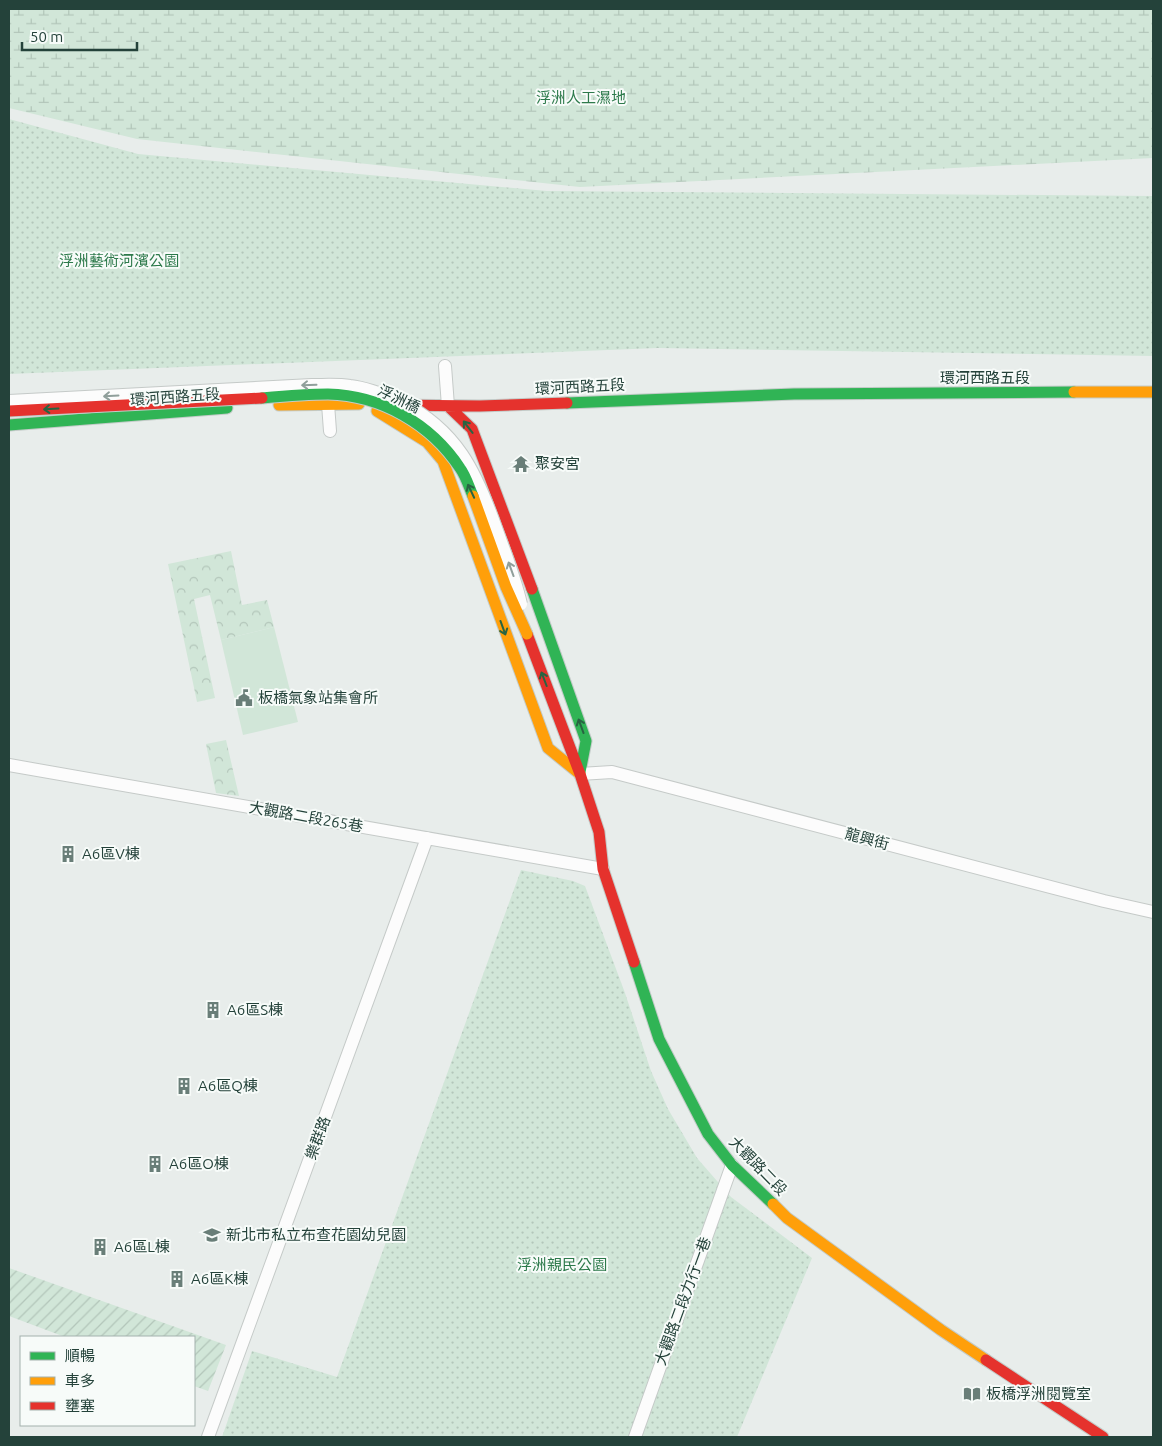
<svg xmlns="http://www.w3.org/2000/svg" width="1162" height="1446" font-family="Ubuntu,'Noto Sans TC',sans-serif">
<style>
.grass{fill:#d1e6d8}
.forest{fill:url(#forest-crowns)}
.wetland{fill:url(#wetland-marsh)}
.park{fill:url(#park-dots)}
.garden{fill:url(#garden-furrows)}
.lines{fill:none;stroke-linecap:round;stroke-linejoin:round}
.street-casing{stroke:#c5cac8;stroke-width:14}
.fast-casing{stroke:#c3cbc8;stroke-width:13}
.slow-casing{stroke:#c3cbc8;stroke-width:13}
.jam-casing{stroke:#c3cbc8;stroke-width:13}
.street{stroke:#fcfcfc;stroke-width:12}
.fast{stroke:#30b455;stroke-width:11}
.slow{stroke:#ff9f0a;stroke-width:11}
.jam{stroke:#e5322d;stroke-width:11}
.street-bridge-casing{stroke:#c5cac8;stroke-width:14;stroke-linecap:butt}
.fast-bridge-casing{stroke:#c3cbc8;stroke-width:13;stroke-linecap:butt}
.slow-bridge-casing{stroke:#c3cbc8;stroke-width:13;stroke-linecap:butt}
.jam-bridge-casing{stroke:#c3cbc8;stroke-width:13;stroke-linecap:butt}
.street-bridge{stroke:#fcfcfc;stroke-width:12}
.fast-bridge{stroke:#30b455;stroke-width:11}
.slow-bridge{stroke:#ff9f0a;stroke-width:11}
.jam-bridge{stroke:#e5322d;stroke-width:11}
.oneway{stroke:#909f9b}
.oneway2{stroke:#286442}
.labels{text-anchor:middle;stroke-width:4;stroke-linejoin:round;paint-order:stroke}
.park-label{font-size:15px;fill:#2d7a4b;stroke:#f7fbf9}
.street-label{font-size:15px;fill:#24423a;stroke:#f7fbf9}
.poi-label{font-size:15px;fill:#24423a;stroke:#f7fbf9;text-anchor:start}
</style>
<defs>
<pattern id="forest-crowns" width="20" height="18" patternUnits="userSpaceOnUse" patternTransform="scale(1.25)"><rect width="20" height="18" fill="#d1e6d8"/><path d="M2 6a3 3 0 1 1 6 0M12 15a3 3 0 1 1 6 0" fill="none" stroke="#b3c6ba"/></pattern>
<pattern id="wetland-marsh" width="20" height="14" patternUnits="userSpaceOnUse" patternTransform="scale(1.25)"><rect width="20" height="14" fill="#d1e6d8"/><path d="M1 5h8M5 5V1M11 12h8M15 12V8" fill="none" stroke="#b3c6ba"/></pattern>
<pattern id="park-dots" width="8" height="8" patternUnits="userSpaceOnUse" patternTransform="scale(1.25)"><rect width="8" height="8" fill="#d1e6d8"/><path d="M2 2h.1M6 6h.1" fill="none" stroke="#b3c6ba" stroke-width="1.8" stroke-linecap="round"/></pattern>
<pattern id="garden-furrows" width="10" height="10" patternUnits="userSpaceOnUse" patternTransform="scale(1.25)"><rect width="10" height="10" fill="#d1e6d8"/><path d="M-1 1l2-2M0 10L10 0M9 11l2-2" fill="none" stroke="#b3c6ba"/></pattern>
</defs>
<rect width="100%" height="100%" fill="#e8edeb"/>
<!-- grass -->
<path class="grass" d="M 274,627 L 298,722 L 243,735 L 221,640 Z"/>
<!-- forest -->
<path class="forest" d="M 231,551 L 242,605 L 267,600 L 274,627 L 221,640 L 210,595 L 194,599 L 215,698 L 197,702 L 168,564 Z
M 226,740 L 239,796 L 216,793 L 206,744 Z"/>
<!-- wetland -->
<path class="wetland" d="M 9,9 L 1153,9 L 1153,158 L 580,187 L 137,139 L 9,108 Z"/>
<!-- park -->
<path class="park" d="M 9,119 L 138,154 L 547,191 L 1153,196 L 1153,356 L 658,348 L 9,374 Z
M 521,870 L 573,881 L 585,886 L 625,993 L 651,1071 L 668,1109 L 697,1158 L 731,1197 L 812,1258 L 737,1437 L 222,1437 L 252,1351 L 337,1377 Z"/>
<!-- garden -->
<path class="garden" d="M 9,1268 L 226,1345 L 208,1391 L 194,1386 L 194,1337 L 65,1337 L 9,1316 Z"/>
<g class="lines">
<!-- street casing -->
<g class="street-casing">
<path id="street" d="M 445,366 L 448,406
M 328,404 L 330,431
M 9,765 L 603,869
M 580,774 L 612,772 L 1104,901 L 1153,912
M 208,1437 L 427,838
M 635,1437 L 732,1165"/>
</g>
<!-- fast casing -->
<g class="fast-casing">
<path id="fast" d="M 567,403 L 794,394 L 1074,392
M 9,425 L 227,408
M 532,589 L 586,741 L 580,772
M 634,962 L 659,1039 L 708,1134 L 732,1165 L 773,1204"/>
</g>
<!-- slow casing -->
<g class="slow-casing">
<path id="slow" d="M 1074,392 L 1153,392
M 279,405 L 359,404
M 377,411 L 427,442 L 443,461 L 548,748 L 580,774
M 773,1204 L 787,1218 L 941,1330 L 986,1360"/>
</g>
<!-- jam casing -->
<g class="jam-casing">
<path id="jam" d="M 394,405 L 480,406 L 567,403
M 448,406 L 472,429 L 532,589
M 527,634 L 580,774 L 599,832 L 603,869 L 634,962
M 986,1360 L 1103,1437"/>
</g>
<!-- street -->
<use href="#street" class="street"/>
<!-- fast -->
<use href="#fast" class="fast"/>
<!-- slow -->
<use href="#slow" class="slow"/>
<!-- jam -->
<use href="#jam" class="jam"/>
<!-- street-bridge casing -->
<g class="street-bridge-casing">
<path id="street-bridge" d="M 9,401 L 312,385 C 325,385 338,384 350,386 C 368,388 385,395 401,402 C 457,430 476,472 496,528 C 505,553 515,578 521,604"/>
</g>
<!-- fast-bridge casing -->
<g class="fast-bridge-casing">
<path id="fast-bridge" d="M 262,398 C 284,396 306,394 328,394 C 381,395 431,424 460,468 C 466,476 469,487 473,496"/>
</g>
<!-- slow-bridge casing -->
<g class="slow-bridge-casing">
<path id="slow-bridge" d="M 473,496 L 506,587 L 527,634"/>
</g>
<!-- jam-bridge casing -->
<g class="jam-bridge-casing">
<path id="jam-bridge" d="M 9,411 L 262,398"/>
</g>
<!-- street-bridge -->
<use href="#street-bridge" class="street-bridge"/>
<!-- fast-bridge -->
<use href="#fast-bridge" class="fast-bridge"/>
<!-- slow-bridge -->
<use href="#slow-bridge" class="slow-bridge"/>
<!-- jam-bridge -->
<use href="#jam-bridge" class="jam-bridge"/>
</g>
<!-- one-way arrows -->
<defs><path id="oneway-shaft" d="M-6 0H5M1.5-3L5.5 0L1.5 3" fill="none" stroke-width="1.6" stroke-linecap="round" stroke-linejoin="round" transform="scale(1.25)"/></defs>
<g class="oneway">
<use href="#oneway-shaft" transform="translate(309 385) rotate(178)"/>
<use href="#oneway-shaft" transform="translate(111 396) rotate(177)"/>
<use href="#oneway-shaft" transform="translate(511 569) rotate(-110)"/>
</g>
<g class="oneway2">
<use href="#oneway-shaft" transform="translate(51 409) rotate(177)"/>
<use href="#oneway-shaft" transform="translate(468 427) rotate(-128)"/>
<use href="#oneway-shaft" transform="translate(471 491) rotate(-115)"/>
<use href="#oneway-shaft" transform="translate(503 628) rotate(70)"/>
<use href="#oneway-shaft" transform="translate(544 679) rotate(-111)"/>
<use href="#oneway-shaft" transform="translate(581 726) rotate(-110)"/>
</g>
<!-- icons -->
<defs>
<g id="temple-bare" transform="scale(1.35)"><path d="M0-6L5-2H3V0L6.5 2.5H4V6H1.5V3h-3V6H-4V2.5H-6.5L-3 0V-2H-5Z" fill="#697e78" stroke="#f7fbf9" stroke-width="2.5" paint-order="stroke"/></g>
<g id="civic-bare" transform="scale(1.35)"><path d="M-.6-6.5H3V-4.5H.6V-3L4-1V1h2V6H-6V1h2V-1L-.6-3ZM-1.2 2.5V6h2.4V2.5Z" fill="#697e78" stroke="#f7fbf9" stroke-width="2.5" paint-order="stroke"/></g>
<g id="building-bare" transform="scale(1.35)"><path d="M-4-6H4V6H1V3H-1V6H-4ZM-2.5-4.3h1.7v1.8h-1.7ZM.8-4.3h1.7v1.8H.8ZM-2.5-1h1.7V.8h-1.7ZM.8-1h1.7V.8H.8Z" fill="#697e78" stroke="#f7fbf9" stroke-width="2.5" paint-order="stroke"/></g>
<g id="school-bare" transform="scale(1.35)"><path d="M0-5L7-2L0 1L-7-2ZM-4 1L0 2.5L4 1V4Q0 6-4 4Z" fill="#697e78" stroke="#f7fbf9" stroke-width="2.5" paint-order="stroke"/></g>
<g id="library-bare" transform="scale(1.35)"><path d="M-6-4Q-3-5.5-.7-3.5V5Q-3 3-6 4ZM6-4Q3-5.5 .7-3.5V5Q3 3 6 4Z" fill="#697e78" stroke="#f7fbf9" stroke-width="2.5" paint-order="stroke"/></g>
</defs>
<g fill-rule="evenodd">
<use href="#temple-bare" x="521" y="464"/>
<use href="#civic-bare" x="244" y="698"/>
<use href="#building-bare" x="68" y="854"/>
<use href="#building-bare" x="213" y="1010"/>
<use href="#building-bare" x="184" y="1086"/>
<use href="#building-bare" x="155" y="1164"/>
<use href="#school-bare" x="212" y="1235"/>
<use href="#building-bare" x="100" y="1247"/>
<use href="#building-bare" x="177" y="1279"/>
<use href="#library-bare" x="972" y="1394"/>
</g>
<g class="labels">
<!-- park labels -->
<g class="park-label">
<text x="581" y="103">浮洲人工濕地</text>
<text x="119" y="266">浮洲藝術河濱公園</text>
<text x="562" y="1270">浮洲親民公園</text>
</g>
<!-- street labels -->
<g class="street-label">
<text x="985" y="383">環河西路五段</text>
<text transform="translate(580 387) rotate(-3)" y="5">環河西路五段</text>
<text transform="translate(175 397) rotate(-4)" y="5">環河西路五段</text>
<text transform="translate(399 399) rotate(26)" y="5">浮洲橋</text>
<text transform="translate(306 817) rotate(10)" y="5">大觀路二段265巷</text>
<text transform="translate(867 839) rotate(15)" y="5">龍興街</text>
<text transform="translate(318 1138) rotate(-70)" y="5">樂群路</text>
<text transform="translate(758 1166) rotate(46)" y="5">大觀路二段</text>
<text transform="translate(683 1301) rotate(-70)" y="5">大觀路二段力行一巷</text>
</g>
<!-- poi labels -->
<g class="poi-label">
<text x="535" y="469">聚安宮</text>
<text x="258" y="703">板橋氣象站集會所</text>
<text x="82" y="859">A6區V棟</text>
<text x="227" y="1015">A6區S棟</text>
<text x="198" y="1091">A6區Q棟</text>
<text x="169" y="1169">A6區O棟</text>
<text x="226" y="1240">新北市私立布查花園幼兒園</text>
<text x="114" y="1252">A6區L棟</text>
<text x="191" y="1284">A6區K棟</text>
<text x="986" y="1399">板橋浮洲閱覽室</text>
</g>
</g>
<!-- border -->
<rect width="1162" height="1446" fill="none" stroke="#24423a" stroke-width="20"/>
<!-- legend -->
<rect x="20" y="1336" width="175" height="90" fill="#f7fbf9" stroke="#a3b1ad"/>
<rect x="30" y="1352" width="25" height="8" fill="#30b455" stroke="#a3b1ad"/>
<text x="65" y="1361" font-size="15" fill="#24423a">順暢</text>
<rect x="30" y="1377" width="25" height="8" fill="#ff9f0a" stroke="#a3b1ad"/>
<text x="65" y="1386" font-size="15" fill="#24423a">車多</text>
<rect x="30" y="1402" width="25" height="8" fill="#e5322d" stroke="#a3b1ad"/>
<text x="65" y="1411" font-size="15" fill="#24423a">壅塞</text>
<!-- scale -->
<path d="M22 42v8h115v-8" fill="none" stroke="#24423a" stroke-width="2.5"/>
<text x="30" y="42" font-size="15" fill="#24423a" stroke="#f7fbf9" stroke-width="4" paint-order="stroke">50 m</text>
</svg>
